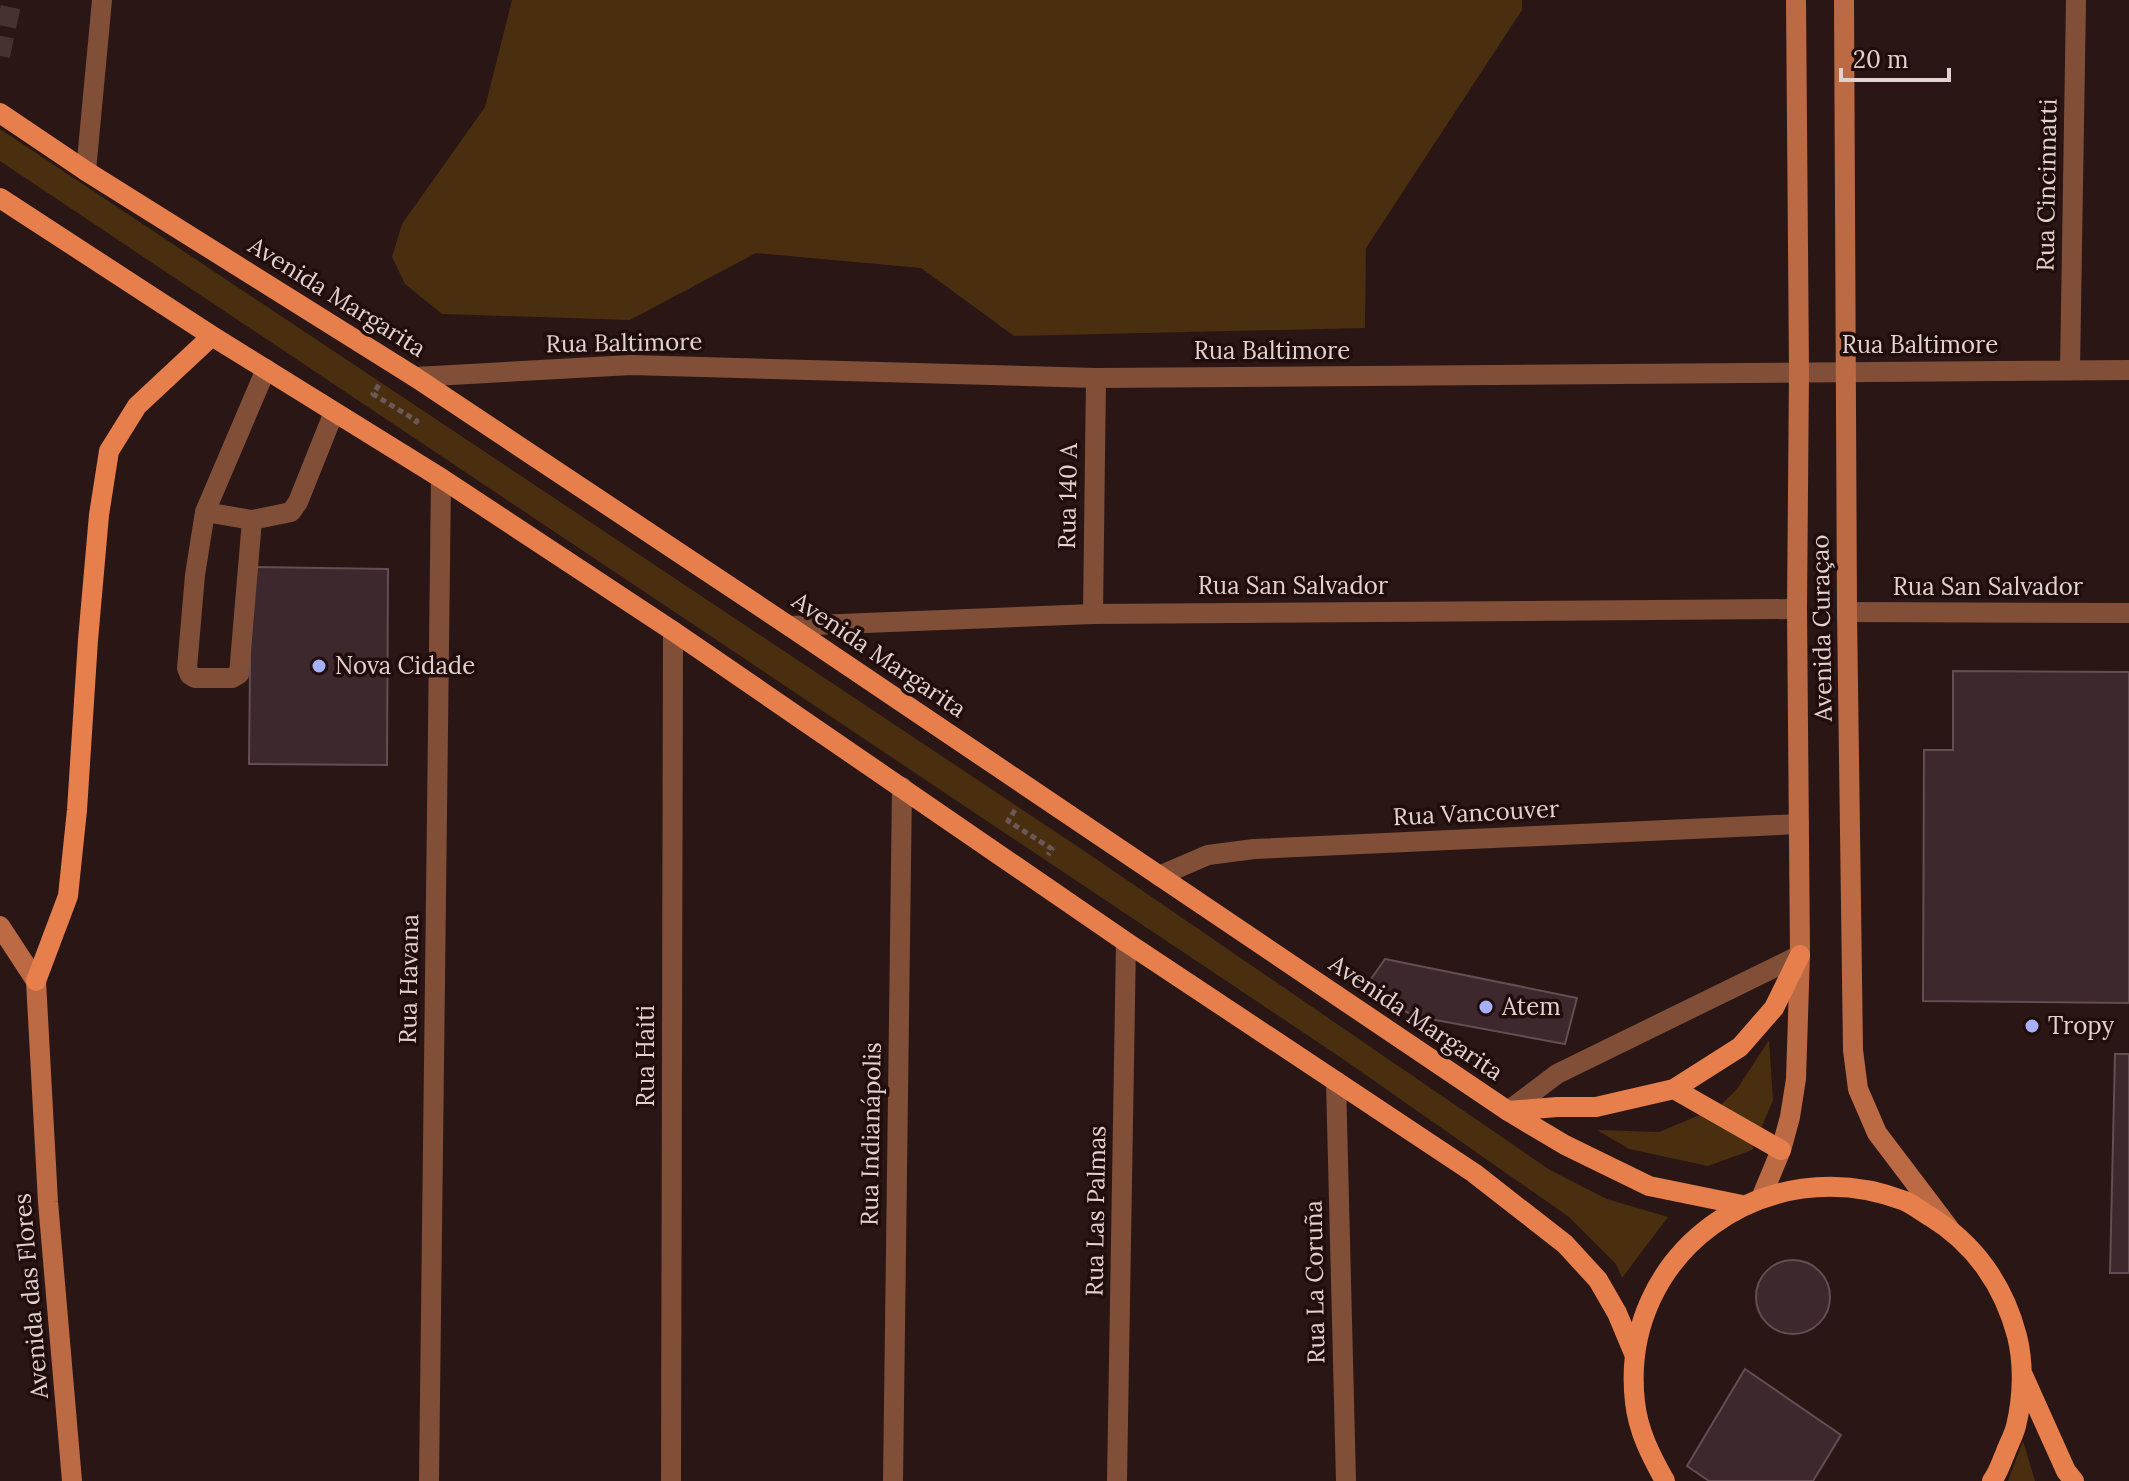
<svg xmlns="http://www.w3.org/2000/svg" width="2129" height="1481" font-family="Lora,serif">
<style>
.green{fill:#492e0f}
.building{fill:#3c282d;stroke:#644d53;stroke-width:2}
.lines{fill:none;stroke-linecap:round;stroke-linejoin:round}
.secondary-tunnel{stroke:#453231;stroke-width:20;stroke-dasharray:20 10;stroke-linecap:butt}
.path{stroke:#6b5857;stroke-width:5;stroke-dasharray:6 4;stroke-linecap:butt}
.service{stroke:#814f38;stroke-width:20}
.minor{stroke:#814f38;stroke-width:20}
.tertiary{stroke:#814f38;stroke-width:20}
.secondary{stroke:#bb6a44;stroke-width:20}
.primary{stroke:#e77f4d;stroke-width:20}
.poi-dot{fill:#a6b1fc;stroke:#200d0c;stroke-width:3}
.labels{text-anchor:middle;stroke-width:7;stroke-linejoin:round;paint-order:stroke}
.street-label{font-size:24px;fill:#e1d2d1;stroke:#200d0c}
.poi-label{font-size:24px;fill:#e1d2d1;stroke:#200d0c;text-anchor:start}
</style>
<rect width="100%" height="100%" fill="#2a1615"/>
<!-- green -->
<path class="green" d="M 512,0 L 1522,0 L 1522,10 L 1366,248 L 1365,328 L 1014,336 L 921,268 L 756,253 L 630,320 L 442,314 L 405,284 L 392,257 L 402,224 L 485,107 Z
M 0,129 L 1086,852 L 1550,1170 L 1607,1199 L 1668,1217 L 1622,1278 L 1616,1264 L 1569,1217 L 1340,1057 L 0,161 Z
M 1769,1040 L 1773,1100 L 1752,1150 L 1708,1166 L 1629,1149 L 1597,1130 L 1659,1132 L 1719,1107 L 1737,1089 Z
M 2023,1441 L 2035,1481 L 2008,1481 Z"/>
<!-- building -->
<path class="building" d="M 251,567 L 388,569 L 387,765 L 249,764 Z
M 1953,671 L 2129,672 L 2129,1003 L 1923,1001 L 1924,750 L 1953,750 Z
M 1385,959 L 1577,998 L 1565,1044 L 1414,1016 L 1364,989 Z
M 2115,1054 L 2129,1054 L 2129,1273 L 2110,1273 Z
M1756 1297a37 37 0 1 1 74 0a37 37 0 1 1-74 0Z
M 1745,1369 L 1841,1435 L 1813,1481 L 1709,1481 L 1687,1466 Z"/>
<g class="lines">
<!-- secondary-tunnel -->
<path class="secondary-tunnel" d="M 0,56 L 12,0"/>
<!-- path -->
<path class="path" d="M 379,385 L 373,394 L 417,421 L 413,427
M 1015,810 L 1008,821 L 1052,849 L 1048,855"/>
<!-- service -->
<path class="service" d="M 205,512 L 252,520 L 291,512 L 298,502 L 334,412
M 252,520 L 239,674 L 232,678 L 195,678 L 190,675 L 187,668 L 195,575 L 205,512 L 266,369
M 1508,1111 L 1557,1074 L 1800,955"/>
<!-- minor -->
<path class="minor" d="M 2070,370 L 2076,0
M 415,377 L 631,365 L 1096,378 L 2129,370
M 1847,612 L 2129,613
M 1093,614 L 1096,378
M 789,626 L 1093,614 L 1797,609
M 1159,876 L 1208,855 L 1254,849 L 1799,824
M 1336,1081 L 1346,1481
M 429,1481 L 441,478
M 671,1481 L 673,631
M 893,1481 L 902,787
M 1117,1481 L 1126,942"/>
<!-- tertiary -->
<path class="tertiary" d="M 86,171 L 102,0"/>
<!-- secondary -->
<path class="secondary" d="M 1844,0 L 1847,612 L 1853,1050 L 1858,1089 L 1877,1133 L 1949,1228
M 0,926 L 36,981 L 48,1202 L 72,1481
M 1761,1198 L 1781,1150 L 1790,1117 L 1796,1079 L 1800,955 L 1797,609 L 1799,372 L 1796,0"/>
<!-- primary -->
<path class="primary" d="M 0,113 L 86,171 L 415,377 L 789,626 L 1508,1111 L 1565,1145 L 1649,1186 L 1742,1205
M 0,198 L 212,336 L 441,478 L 673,631 L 1126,942 L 1474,1173 L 1565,1244 L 1598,1280 L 1617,1313 L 1635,1356
M 36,981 L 68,896 L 77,810 L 88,640 L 99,515 L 109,451 L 137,406 L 212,336
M 1674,1089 L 1781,1150
M 1508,1111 L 1557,1107 L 1596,1107 L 1674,1089 L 1740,1047 L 1774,1008 L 1800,955
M 2022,1373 L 2066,1471 L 2074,1481
M 1665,1481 C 1651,1456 1638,1431 1635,1402 C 1618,1253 1767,1147 1905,1201 C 1914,1205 1922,1212 1931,1217 C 1975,1244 2004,1286 2017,1336 C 2024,1364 2023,1397 2016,1426 C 2014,1435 2008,1445 2005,1454 C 2001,1463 1998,1473 1992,1481"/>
</g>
<!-- markers -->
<g class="poi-dot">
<circle cx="319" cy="666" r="8"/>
<circle cx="1486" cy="1007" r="8"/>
<circle cx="2032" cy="1026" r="8"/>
</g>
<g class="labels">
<!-- street labels -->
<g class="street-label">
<text transform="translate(2047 185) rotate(-89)" y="8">Rua Cincinnatti</text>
<text transform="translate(337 297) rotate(32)" y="8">Avenida Margarita</text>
<text transform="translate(624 343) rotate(-1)" y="8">Rua Baltimore</text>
<text x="1920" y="353">Rua Baltimore</text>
<text x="1272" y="359">Rua Baltimore</text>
<text transform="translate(1068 496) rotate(-89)" y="8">Rua 140 A</text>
<text x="1293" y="594">Rua San Salvador</text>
<text x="1988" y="595">Rua San Salvador</text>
<text transform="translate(1822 628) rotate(-91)" y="8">Avenida Curaçao</text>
<text transform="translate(879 655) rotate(34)" y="8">Avenida Margarita</text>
<text transform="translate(1476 813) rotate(-3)" y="8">Rua Vancouver</text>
<text transform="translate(409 979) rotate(-89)" y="8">Rua Havana</text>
<text transform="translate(1416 1018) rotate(34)" y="8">Avenida Margarita</text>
<text transform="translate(646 1056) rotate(-90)" y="8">Rua Haiti</text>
<text transform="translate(871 1134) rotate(-89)" y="8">Rua Indianápolis</text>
<text transform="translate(1096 1211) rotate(-89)" y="8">Rua Las Palmas</text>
<text transform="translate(1315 1282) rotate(-91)" y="8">Rua La Coruña</text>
<text transform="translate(31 1296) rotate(-95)" y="8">Avenida das Flores</text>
</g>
<!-- poi labels -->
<g class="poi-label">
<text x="335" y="674">Nova Cidade</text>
<text x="1502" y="1015">Atem</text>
<text x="2048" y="1034">Tropy</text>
</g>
</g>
<!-- scale -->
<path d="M1841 68v12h108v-12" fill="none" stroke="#e1d2d1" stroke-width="4"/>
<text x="1853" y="68" font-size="24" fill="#e1d2d1" stroke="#200d0c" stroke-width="6" paint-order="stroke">20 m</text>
</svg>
